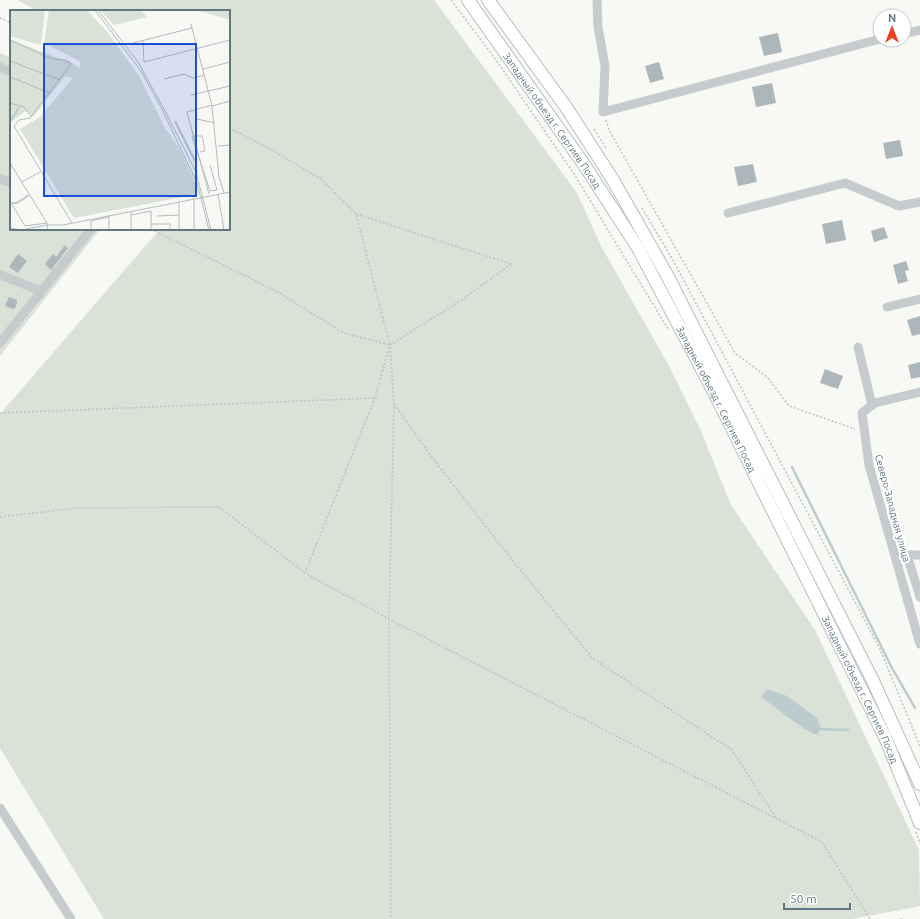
<svg xmlns="http://www.w3.org/2000/svg" width="920" height="919" font-family="Ubuntu,sans-serif">
<style>
.green{fill:#dae1d6}
.water{fill:#bccbce}
.lines{fill:none;stroke-linecap:round;stroke-linejoin:round}
.stream{stroke:#bccbce;stroke-width:2.5}
.building{fill:#acb7bb}
.major-casing{stroke:#b9bec1;stroke-width:14}
.path{stroke:#bfc3c4;stroke-width:1.5;stroke-dasharray:2 2;stroke-linecap:butt}
.minor{stroke:#c6cbcd;stroke-width:9}
.major{stroke:#fff;stroke-width:12}
.labels{text-anchor:middle;stroke-width:4;stroke-linejoin:round;paint-order:stroke}
.street-label{font-size:10px;fill:#617782;stroke:#fff}
.inset-river{fill:none;stroke:#bccbce;stroke-width:2}
.inset-road{fill:none;stroke:#b3bcc0;stroke-width:1}
.view{fill:#1d4ed8;fill-opacity:0.15;stroke:#1d4ed8;stroke-width:2}
.inset-edge{fill:none;stroke:#617782;stroke-width:2}
</style>
<rect width="100%" height="100%" fill="#f8f8f5"/>
<!-- green -->
<path class="green" d="M 17,0 L 434,0 L 577,193 L 601,246 L 668,364 L 701,431 L 731,505 L 815,630 L 919,850 L 920,906 L 853,919 L 104,919 L 0,748 L 0,414 L 160,229 L 229,229 L 229,11 L 38,11 Z
M 0,53 L 11,57 L 11,229 L 100,229 L 0,356 Z"/>
<!-- water -->
<path class="water" d="M 767,689 L 787,696 L 817,718 L 821,729 L 817,735 L 803,728 L 761,697 Z"/>
<g class="lines">
<!-- stream -->
<path class="stream" d="M 792,467 L 892,668 L 915,708
M 821,729 L 848,730"/>
</g>
<!-- building -->
<path class="building" d="M 778,33 L 782,52 L 764,56 L 759,37 Z
M 659,62 L 664,79 L 650,83 L 645,66 Z
M 772,83 L 776,103 L 756,107 L 752,87 Z
M 900,140 L 903,156 L 886,159 L 883,143 Z
M 753,164 L 757,182 L 738,186 L 734,167 Z
M 842,220 L 846,240 L 826,244 L 822,224 Z
M 884,227 L 888,238 L 874,242 L 871,231 Z
M 65,245 L 68,248 L 51,270 L 45,264 L 53,254 L 56,257 Z
M 18,254 L 27,261 L 18,273 L 9,267 Z
M 906,261 L 909,270 L 905,271 L 908,281 L 898,284 L 893,265 Z
M 9,297 L 17,300 L 16,306 L 14,309 L 5,306 Z
M 920,316 L 920,334 L 912,336 L 907,320 Z
M 920,362 L 920,377 L 911,379 L 908,365 Z
M 825,369 L 843,376 L 838,389 L 820,383 Z"/>
<g class="lines">
<!-- major casing -->
<g class="major-casing">
<g id="major">
<path id="s1" d="M 468,0 L 585,166 L 638,248 L 715,394 L 885,737 L 920,823"/>
<path d="M 488,0 L 566,107 L 613,180 L 667,275 L 873,681 L 920,784"/>
</g>
</g>
<!-- path -->
<path class="path" d="M 451,0 L 496,60 L 574,174 L 668,329
M 0,18 L 11,23
M 606,120 L 609,130 L 735,353 L 767,377 L 789,406 L 855,429
M 229,128 L 265,146 L 321,179 L 356,214 L 390,345 L 394,404 L 389,619 L 391,919
M 594,129 L 606,148
M 642,208 L 673,260 L 880,649 L 920,746
M 356,214 L 511,264
M 151,229 L 276,291 L 344,333 L 390,345
M 511,264 L 463,299 L 390,345 L 375,398 L 305,573 L 389,619 L 822,842 L 870,919
M 394,404 L 431,456 L 501,546 L 592,658 L 732,750 L 776,818
M 0,413 L 375,398
M 0,517 L 74,508 L 219,507 L 305,573
M 916,832 L 920,844
M 900,919 L 904,919"/>
<!-- minor -->
<path class="minor" d="M 597,0 L 598,27 L 605,66 L 603,112 L 880,39
M 904,34 L 920,30
M 0,67 L 11,72
M 0,179 L 11,183
M 728,213 L 845,183 L 899,206 L 920,202
M 0,275 L 36,289 L 40,294
M 887,307 L 920,299
M 0,343 L 91,229
M 858,347 L 872,405
M 920,392 L 875,403 L 862,413 L 869,465 L 920,644
M 894,553 L 907,555 L 920,597
M 907,555 L 920,555
M 0,808 L 71,919"/>
<!-- major -->
<use href="#major" class="major"/>
</g>
<g class="labels">
<!-- street labels -->
<g class="street-label">
<text dy="4" stroke="none"><textPath href="#s1" startOffset="147">Западный объезд г. Сергиев Посад</textPath></text>
<text dy="4" stroke="none"><textPath href="#s1" startOffset="471">Западный объезд г. Сергиев Посад</textPath></text>
<text transform="translate(893 508) rotate(75)" y="4">Северо-Западная улица</text>
<text dy="4" stroke="none"><textPath href="#s1" startOffset="795">Западный объезд г. Сергиев Посад</textPath></text>
</g>
</g>
<!-- overview -->
<g transform="translate(10 10)">
<rect width="220" height="220" fill="#f8f8f5"/>
<path d="M 0,0 L 35,0 L 31,35 L 0,26 ZM 39,0 L 77,0 L 98,23 L 129,66 L 155,118 L 169,138 L 186,175 L 188,184 L 64,208 L 10,119 L 30,107 L 63,68 L 55,66 L 24,106 L 15,101 L 0,113 L 0,29 L 50,49 L 58,50 L 69,58 L 71,52 L 34,33 ZM 90,0 L 131,0 L 137,7 L 104,15 ZM 186,0 L 220,0 L 220,9 L 217,9 Z" fill="#dae1d6"/>
<path class="inset-river" d="M 165,111 L 185,151M 0,112 L 9,97M 2,193 L 7,193 L 19,185"/>
<path class="inset-road" d="M 85,0 L 131,61 L 152,99 L 187,173 L 199,220M 88,0 L 128,52 L 154,99 L 186,162 L 201,220M 181,14 L 202,96 L 209,167 L 214,183M 0,30 L 42,49 L 55,50 L 61,54 L 20,108 L 9,110 L 4,116 L 62,213M 133,31 L 134,52 L 220,30M 123,33 L 182,18M 0,51 L 50,70M 193,59 L 220,52M 0,67 L 40,83M 154,69 L 174,64 L 183,68 L 195,65M 181,85 L 220,76M 0,93 L 14,97 L 21,106M 202,96 L 220,91M 187,109 L 205,113M 182,126 L 200,181 L 207,180 L 200,155M 184,126 L 192,126 L 195,141 L 190,142M 208,136 L 220,135M 0,153 L 37,213M 12,172 L 30,162M 199,184 L 177,102 L 202,95M 208,184 L 214,220M 0,191 L 15,216 L 37,213 L 38,220M 121,205 L 141,201 L 141,220M 99,206 L 99,220M 147,206 L 169,205M 141,214 L 160,214 L 160,220M 0,218 L 11,220 L 37,215 L 53,215 L 220,182M 81,220 L 81,211 L 99,207M 121,220 L 121,201M 169,220 L 169,191M 184,220 L 184,188"/>
<path class="view" d="M 34,34 L 186,34 L 186,186 L 34,186 Z"/>
<rect width="220" height="220" class="inset-edge"/>
</g>
<!-- north arrow -->
<g transform="translate(892 28)"><circle r="19" fill="#ffffff" stroke="#c0c9cd"/>
<path d="M0-3L7 15L0 10L-7 15Z" fill="#ee3d20"/>
<text y="-6" font-size="11" font-weight="bold" text-anchor="middle" fill="#617782">N</text>
</g>
<!-- scale -->
<path d="M784 903v6h66v-6" fill="none" stroke="#617782" stroke-width="2"/>
<text x="790" y="903" font-size="12" fill="#617782" stroke="#ffffff" stroke-width="3" paint-order="stroke">50 m</text>
</svg>
